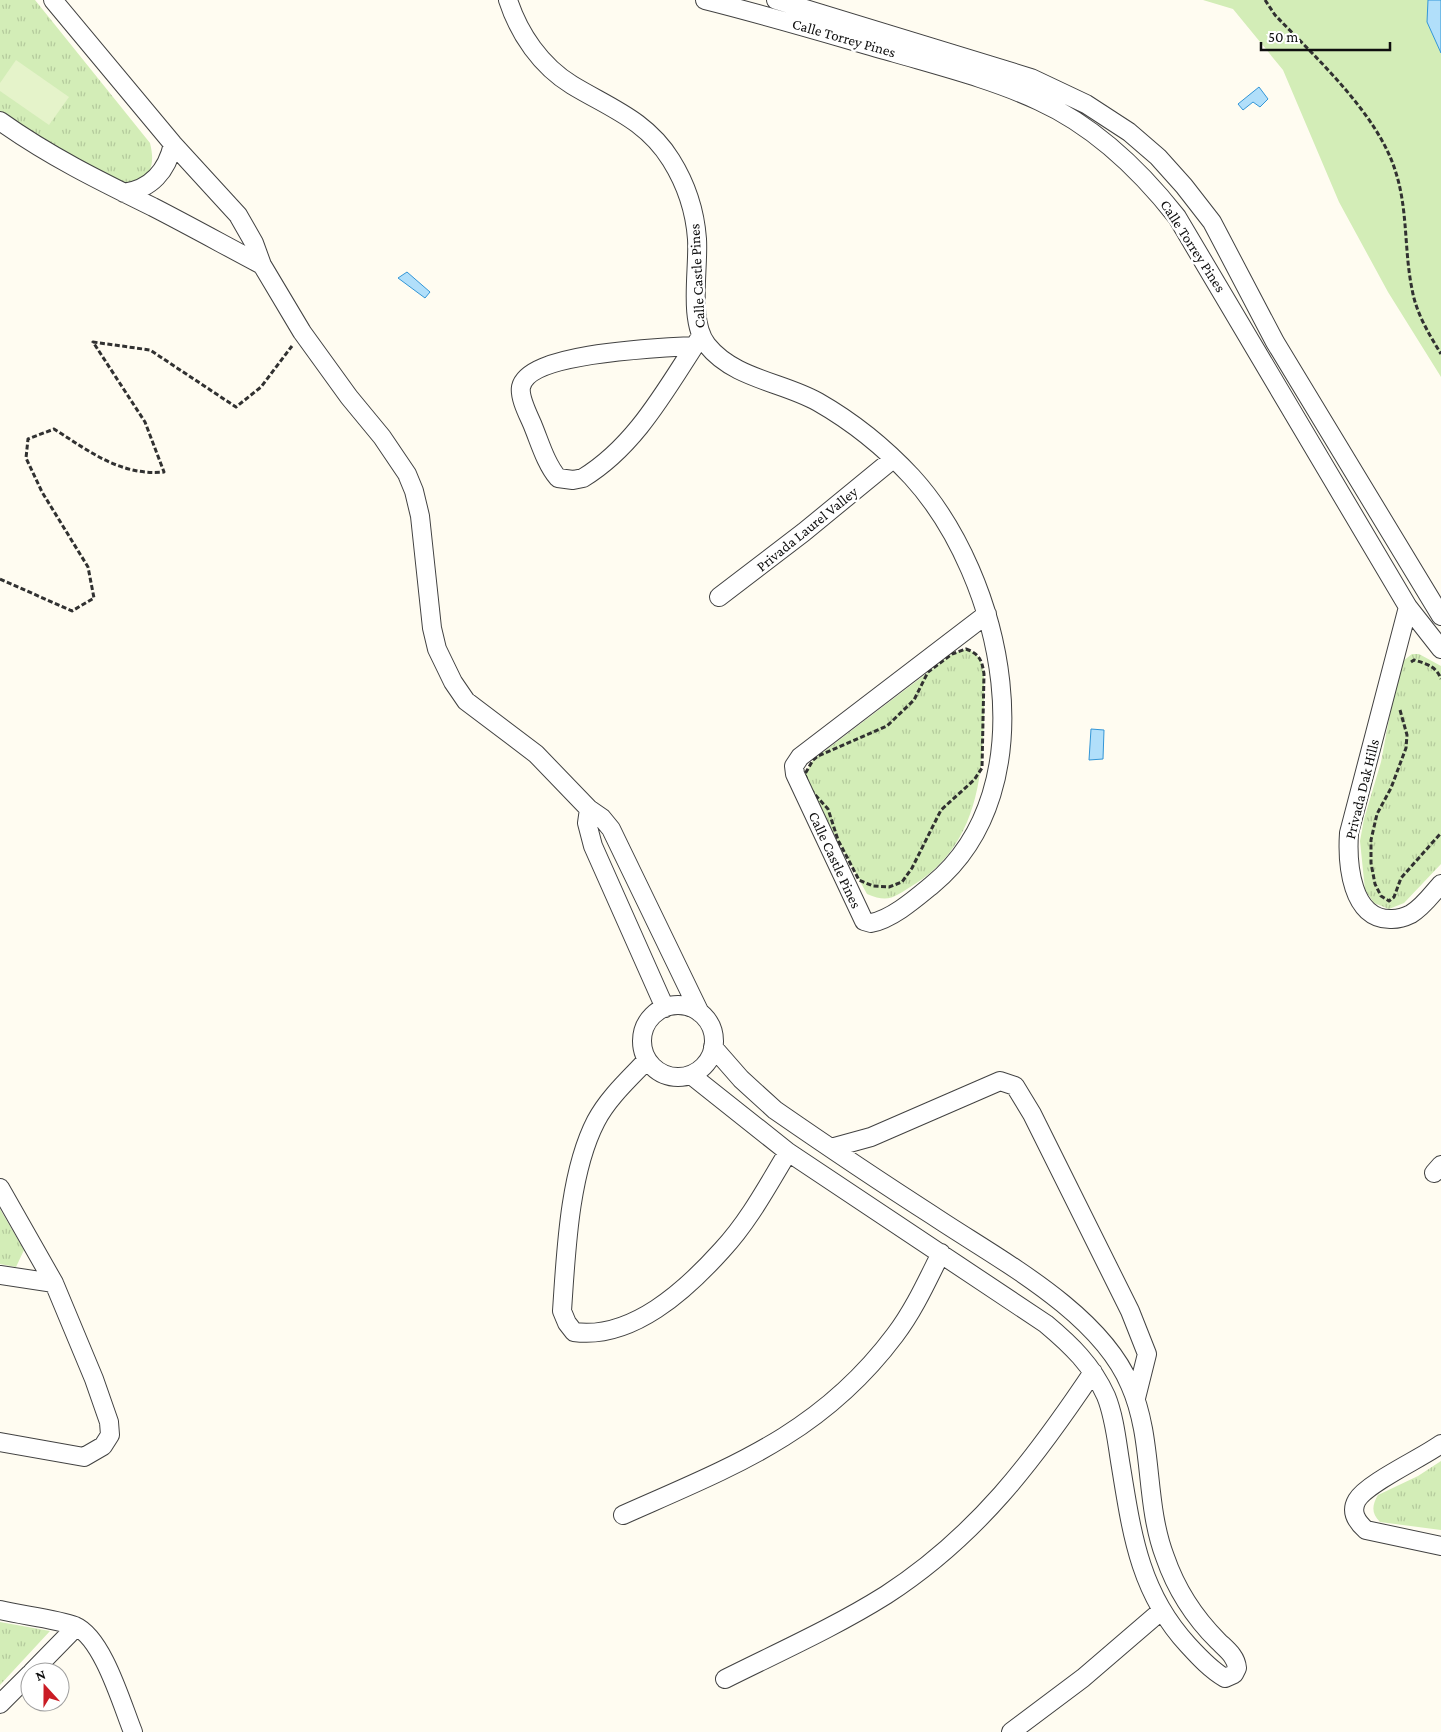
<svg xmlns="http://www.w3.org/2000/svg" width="1441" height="1732" font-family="'Crimson Pro',serif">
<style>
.grass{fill:#d3edb7}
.park{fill:url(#park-tufts)}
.pitch{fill:#e5f3ca}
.water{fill:#b1dffa;stroke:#3396d7}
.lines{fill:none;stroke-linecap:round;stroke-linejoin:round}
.minor-casing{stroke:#424242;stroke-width:20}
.path{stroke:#313131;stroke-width:3;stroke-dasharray:5 2.5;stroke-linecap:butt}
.minor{stroke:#fff;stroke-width:18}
.labels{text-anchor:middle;stroke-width:5;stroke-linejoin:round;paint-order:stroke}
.street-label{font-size:15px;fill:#0f0f0f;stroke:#fff}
</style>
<defs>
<pattern id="park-tufts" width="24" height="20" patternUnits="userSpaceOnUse" patternTransform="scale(1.25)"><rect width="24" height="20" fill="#d3edb7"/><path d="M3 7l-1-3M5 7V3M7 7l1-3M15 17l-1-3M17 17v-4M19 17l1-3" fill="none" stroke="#b4ca9c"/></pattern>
</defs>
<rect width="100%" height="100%" fill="#fffcf1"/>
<!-- grass -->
<path class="grass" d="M 1203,0 L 1441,0 L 1441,377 L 1388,292 L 1339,202 L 1283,70 L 1233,9 Z"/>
<!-- park -->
<path class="park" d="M 0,0 L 35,0 L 150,143 C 158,175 143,183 114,184 L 0,115 Z
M 966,649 C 980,654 982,661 984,674 C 984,750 988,838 915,884 C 895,896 890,904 867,894 L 809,788 L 805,774 L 813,760 L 952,654 Z
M 1412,654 L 1419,654 L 1441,666 L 1441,864 L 1404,903 L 1389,909 L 1374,903 L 1365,890 L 1360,841 L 1364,819 L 1381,762 L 1398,671 L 1403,661 Z
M 0,1209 L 24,1250 L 16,1267 L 0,1264 Z
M 1441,1461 L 1441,1530 L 1380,1522 C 1371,1513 1372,1505 1378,1495 L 1418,1476 Z
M 0,1622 L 50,1631 L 0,1685 Z"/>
<!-- pitch -->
<path class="pitch" d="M 16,60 L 69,97 L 49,125 L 0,91 L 0,83 Z"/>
<!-- water -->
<path class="water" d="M 1428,0 L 1441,0 L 1441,53 L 1427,22 Z
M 1259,87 L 1268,99 L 1260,107 L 1253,102 L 1243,110 L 1238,104 Z
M 407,272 L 430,292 L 425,298 L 398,278 Z
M 1091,729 L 1104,730 L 1103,759 L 1089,760 Z"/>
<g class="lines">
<!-- minor casing -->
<g class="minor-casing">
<path id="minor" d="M 53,0 L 173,144 L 238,215 L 254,243 L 262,265 L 302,332 L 349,397 L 382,437 L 407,474 L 414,491 L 420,516 L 432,628 L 437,649 L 453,682 L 466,701 L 536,754 L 589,809 L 602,818 L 611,829 L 700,1013
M 508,0 C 519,34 541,66 572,85 C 610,108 646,120 671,160 C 686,184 695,211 697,239 C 699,269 688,321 707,345 C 734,379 783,382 818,402 C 853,422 885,448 912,477 C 1003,577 1050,788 932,885 C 915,899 892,919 871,923 L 864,921 L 795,774 L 794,766 L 800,757 L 987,614
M 705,0 C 769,16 832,35 895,53 C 943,67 994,80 1039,101 C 1094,126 1140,170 1177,217 L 1408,607 L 1441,649
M 776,0 L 1031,78 L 1086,104 L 1129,132 L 1158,157 L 1184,186 L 1212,222 L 1275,342 L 1441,616
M 0,121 C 49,156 100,181 153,207 C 190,226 226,246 262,265
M 124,193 C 151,189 167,171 173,144
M 694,346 C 663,348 529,352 521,387 C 519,398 529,416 533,426 C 540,443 546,464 558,478 L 573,480 L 583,478 C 637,445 667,387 701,336
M 719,597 L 804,532 L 893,459
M 1408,607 L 1349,833 C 1347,863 1351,921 1392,919 C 1399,919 1405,917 1411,914 C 1423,907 1432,894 1441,884
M 589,809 L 587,823 L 593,846 L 665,1008
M642 1041a36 36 0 1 1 72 0a36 36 0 1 1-72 0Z
M 647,1060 C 629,1079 608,1098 596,1121 C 569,1173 566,1253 562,1311 L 567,1323 L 574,1332 C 632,1340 686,1290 722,1250 C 749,1221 768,1185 788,1152
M 691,1075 L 788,1152 L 1046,1324 C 1071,1345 1092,1365 1106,1396 C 1115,1418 1117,1444 1121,1467 C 1132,1535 1140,1593 1188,1645 C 1199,1657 1211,1670 1225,1678 L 1234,1674 L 1237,1668 C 1236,1656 1226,1649 1218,1641 C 1194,1617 1176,1589 1165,1557 C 1144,1502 1154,1439 1130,1385 C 1099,1311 996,1258 932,1215 C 879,1181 827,1146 775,1110 L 741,1079 L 713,1047
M 831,1148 L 871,1137 L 1000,1081 L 1015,1086 L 1032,1114 L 1130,1311 L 1147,1354 L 1136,1398
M 1434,1173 L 1441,1165
M 0,1188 L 54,1283 L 94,1379 L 109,1422 L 110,1435 L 103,1446 L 84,1457 L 0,1442
M 0,1275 L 54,1283
M 1441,1444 C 1422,1458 1367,1483 1357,1500 C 1350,1512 1357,1522 1366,1530 L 1441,1546
M 623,1515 C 731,1467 821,1434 895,1335 C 914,1310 927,1281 941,1253
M 0,1610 C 20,1615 57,1619 75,1626 C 103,1638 122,1705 133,1732
M 32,1672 L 76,1627
M 725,1679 C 779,1652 835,1627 886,1595 C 977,1536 1034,1460 1093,1372
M 0,1704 L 30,1674
M 1011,1732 L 1083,1678 L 1161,1611"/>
</g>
<!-- path -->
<path class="path" d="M 1265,0 L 1275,15 C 1316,58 1379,115 1396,173 C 1408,211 1404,250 1412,289 C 1416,313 1429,334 1441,354
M 0,579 L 72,611 L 94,598 L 88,567 L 42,492 L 26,458 L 28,439 L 54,429 C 89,451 120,476 164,472 L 145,422 L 93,342 L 150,350 L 236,407 L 261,387 L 292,346
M 966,649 C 980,654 982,661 984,674 L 982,768 L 974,780 L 941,810 L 912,868 L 902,882 L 889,887 L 873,886 L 859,880 L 838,840 L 828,809 L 809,788 L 805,774 L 813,760 L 818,756 L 887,726 L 914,700 L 928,672 L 952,654 Z
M 1411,662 L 1414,660 C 1427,664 1436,666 1441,679
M 1400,710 L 1407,735 L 1406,748 L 1391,788 L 1377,814 L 1371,840 L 1371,863 L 1375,884 L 1381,896 L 1389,901 L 1394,897 L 1401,878 L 1441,833"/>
<!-- minor -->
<use href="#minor" class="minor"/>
</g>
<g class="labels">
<!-- street labels -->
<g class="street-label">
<text transform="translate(844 38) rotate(16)" y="5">Calle Torrey Pines</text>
<text transform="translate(1193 246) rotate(57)" y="5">Calle Torrey Pines</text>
<text transform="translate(697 276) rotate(-93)" y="5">Calle Castle Pines</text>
<text transform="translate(807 529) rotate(-39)" y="5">Privada Laurel Valley</text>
<text transform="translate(1362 789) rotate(-76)" y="5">Privada Dak Hills</text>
<text transform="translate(835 860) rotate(65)" y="5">Calle Castle Pines</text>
</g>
</g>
<!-- north arrow -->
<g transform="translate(45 1687) rotate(339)"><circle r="24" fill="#ffffff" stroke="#9f9f9f"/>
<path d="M0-4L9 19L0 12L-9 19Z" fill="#ca1c25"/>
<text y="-8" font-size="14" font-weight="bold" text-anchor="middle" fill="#0f0f0f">N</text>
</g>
<!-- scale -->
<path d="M1261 42v8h129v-8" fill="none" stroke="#0f0f0f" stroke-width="2.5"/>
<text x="1268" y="42" font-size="15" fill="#0f0f0f" stroke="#ffffff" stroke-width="4" paint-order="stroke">50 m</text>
</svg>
